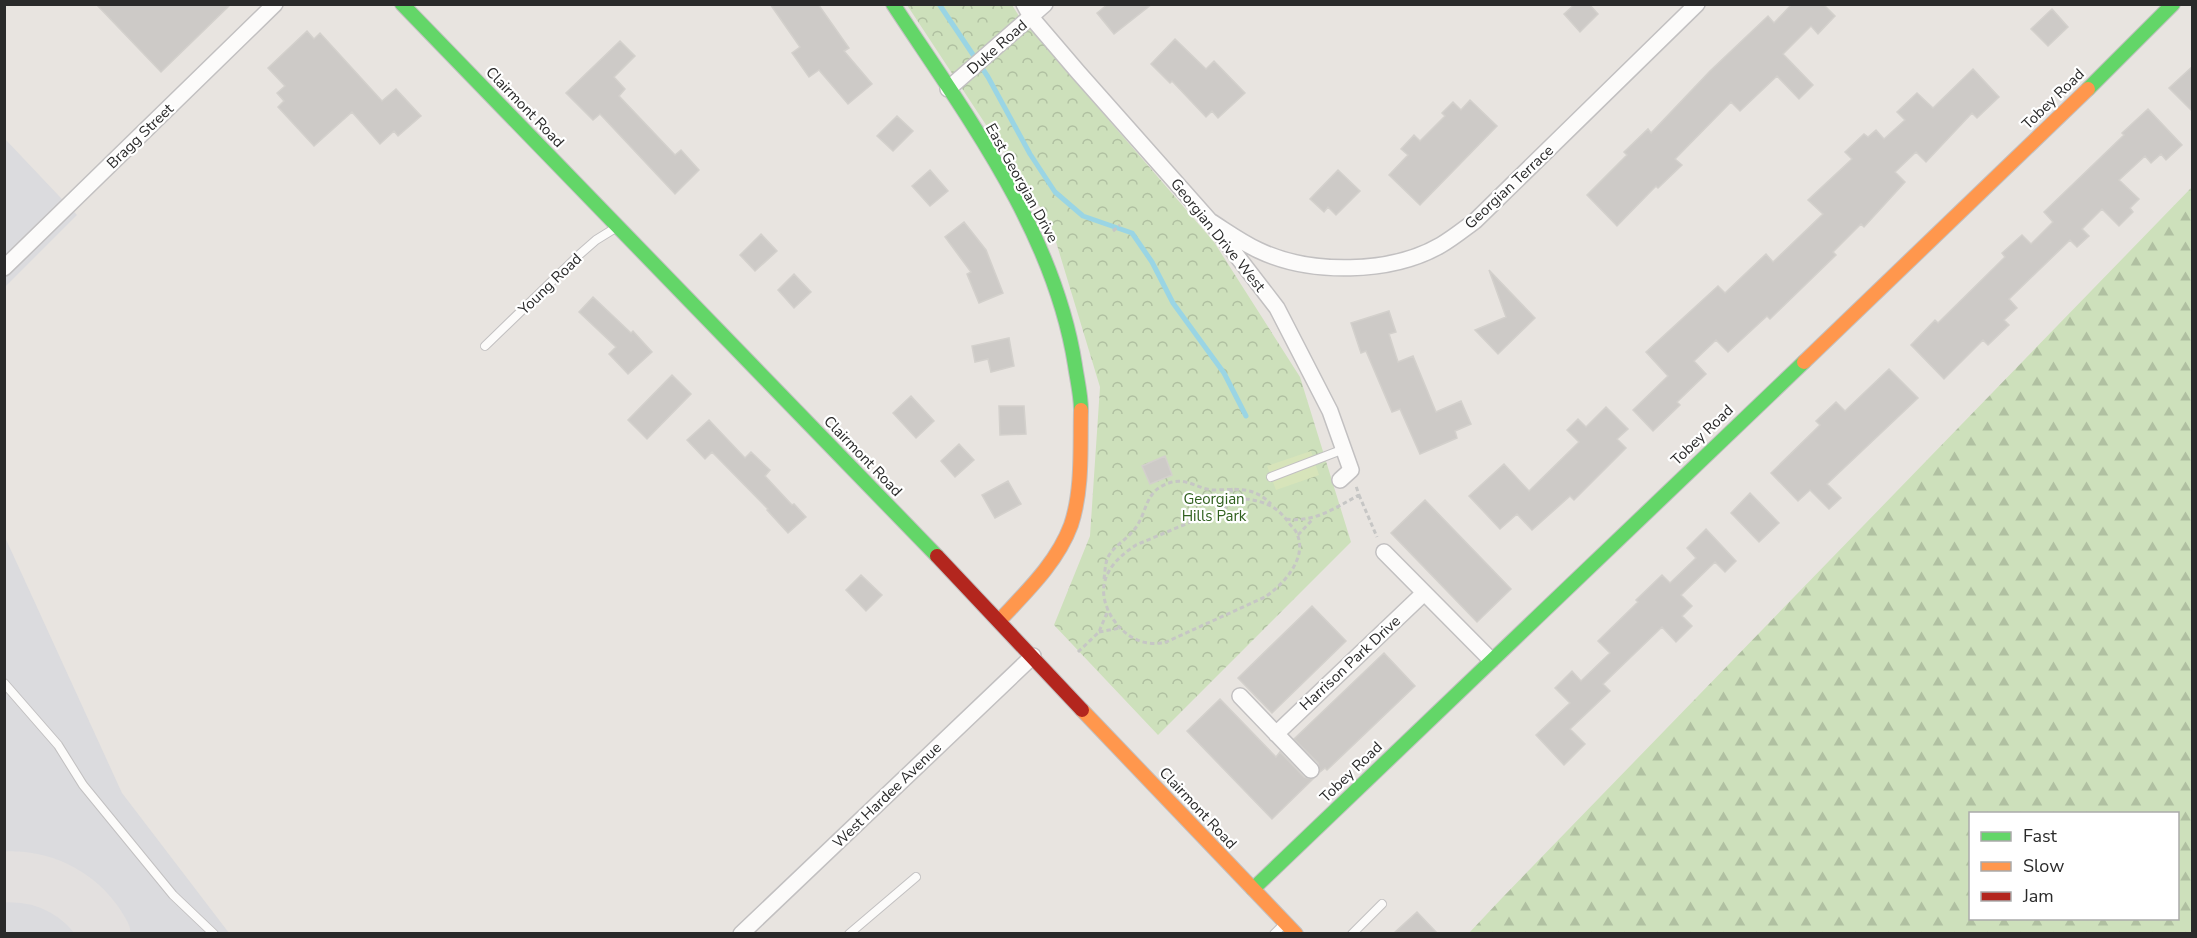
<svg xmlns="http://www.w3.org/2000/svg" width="2197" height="938" font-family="'Nunito Sans',sans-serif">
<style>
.airport{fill:#dbdbde}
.forest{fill:url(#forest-firs);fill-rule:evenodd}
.park{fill:url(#park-crowns)}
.pitch{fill:#d7e4ba}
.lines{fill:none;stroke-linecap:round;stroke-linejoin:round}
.stream{stroke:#9ad5e4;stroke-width:5}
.taxiway{stroke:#e3e0df;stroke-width:51}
.building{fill:#cdcac7;stroke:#d3d0cc;stroke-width:1.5}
.lane-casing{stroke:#c2c0c1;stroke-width:10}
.street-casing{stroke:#c2c0c1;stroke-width:18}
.fast-casing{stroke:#c2c0c1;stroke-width:16}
.slow-casing{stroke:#c2c0c1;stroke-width:16}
.jam-casing{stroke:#c2c0c1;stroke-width:16}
.path{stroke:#c6c6c5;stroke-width:3;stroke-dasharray:4.5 3;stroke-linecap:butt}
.lane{stroke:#fcfbfa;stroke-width:8}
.street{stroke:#fcfbfa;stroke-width:15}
.fast{stroke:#63d668;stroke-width:14}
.slow{stroke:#ff974d;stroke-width:14}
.jam{stroke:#b3261e;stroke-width:14}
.labels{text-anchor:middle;stroke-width:4.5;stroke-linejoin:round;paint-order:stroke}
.street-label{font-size:15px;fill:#2a2a2a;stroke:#fff}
.park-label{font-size:15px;fill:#31611f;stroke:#fff}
</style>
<defs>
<pattern id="forest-firs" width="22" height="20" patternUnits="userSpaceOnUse" patternTransform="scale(1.5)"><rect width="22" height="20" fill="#cde0bb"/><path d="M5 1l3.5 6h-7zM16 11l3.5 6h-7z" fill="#b0c0a1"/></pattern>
<pattern id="park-crowns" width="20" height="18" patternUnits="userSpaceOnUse" patternTransform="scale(1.5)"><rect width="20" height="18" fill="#cde0bb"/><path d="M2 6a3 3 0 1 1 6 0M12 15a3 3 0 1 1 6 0" fill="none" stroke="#b0c0a1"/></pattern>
</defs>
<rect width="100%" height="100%" fill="#e8e4e0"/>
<!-- airport -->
<path class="airport" d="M 5,139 L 77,215 L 5,287 Z
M 4,535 L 122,793 L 229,933 L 5,933 Z"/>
<!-- forest -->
<path class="forest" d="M 2192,187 L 2192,933 L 1469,933 L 1502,898 ZM 1970,814 L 2178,814 L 2178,918 L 1970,918 Z"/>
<!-- park -->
<path class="park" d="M 907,5 L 1012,5 L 1019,16 L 1214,242 L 1300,377 L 1351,542 L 1158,735 L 1054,625 L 1090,536 L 1100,387 L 1050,222 Z"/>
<!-- pitch -->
<path class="pitch" d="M 1311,451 L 1319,475 L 1276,490 L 1267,466 Z"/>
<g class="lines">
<!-- stream -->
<path class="stream" d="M 939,4 L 988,77 L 1030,154 L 1055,192 L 1083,216 L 1132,233 L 1152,262 L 1173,303 L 1224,373 L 1246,416"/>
<!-- taxiway -->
<path class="taxiway" d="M 4,877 C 47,875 85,896 105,934"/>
</g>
<!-- building -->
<path class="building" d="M 96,4 L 231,4 L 161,72 Z
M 770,4 L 818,4 L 849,48 L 844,51 L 872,84 L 848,104 L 819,70 L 809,77 L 792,53 L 800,47 Z
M 1108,4 L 1152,4 L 1114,34 L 1097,13 Z
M 1575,4 L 1589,4 L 1598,14 L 1580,32 L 1564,14 Z
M 1792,4 L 1823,4 L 1835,16 L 1818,34 L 1811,26 L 1783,54 L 1813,85 L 1799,99 L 1777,76 L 1740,111 L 1731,102 L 1675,159 L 1682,165 L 1658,188 L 1656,186 L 1617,226 L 1587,195 L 1627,155 L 1624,152 L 1648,129 L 1651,133 L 1710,71 L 1768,16 L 1774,23 Z
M 2052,9 L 2068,27 L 2048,46 L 2031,29 Z
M 307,31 L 314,39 L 320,33 L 382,101 L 396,89 L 421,116 L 398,136 L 394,131 L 380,144 L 352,112 L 314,146 L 278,107 L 284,101 L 277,93 L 285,86 L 268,68 Z
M 1175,39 L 1206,69 L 1214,61 L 1245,93 L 1218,118 L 1212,111 L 1206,117 L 1172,81 L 1170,83 L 1151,64 Z
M 620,41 L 635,56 L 614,77 L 625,89 L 619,96 L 675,155 L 681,150 L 699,170 L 675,194 L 600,114 L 593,120 L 566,93 Z
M 2193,66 L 2193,112 L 2169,88 Z
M 1973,69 L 1999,97 L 1977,118 L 1972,113 L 1926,162 L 1916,152 L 1895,172 L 1905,182 L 1864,227 L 1861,224 L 1833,252 L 1836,255 L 1770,319 L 1767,316 L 1728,352 L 1716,340 L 1694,361 L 1706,374 L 1677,402 L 1680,405 L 1653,431 L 1633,410 L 1668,376 L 1646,352 L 1718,286 L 1725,293 L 1766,254 L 1773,262 L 1823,214 L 1808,200 L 1852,159 L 1845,152 L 1864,134 L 1868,137 L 1876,130 L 1884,139 L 1905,120 L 1897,112 L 1917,93 L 1933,108 Z
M 1470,100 L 1497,126 L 1420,205 L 1389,175 L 1408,155 L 1401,149 L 1414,135 L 1420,141 L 1445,116 L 1442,113 L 1453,102 L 1461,110 Z
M 2148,109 L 2182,145 L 2166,160 L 2161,154 L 2151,163 L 2145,156 L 2119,180 L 2139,199 L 2130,208 L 2133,212 L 2119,226 L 2102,209 L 2082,229 L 2089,236 L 2077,247 L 2070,240 L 2009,299 L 2017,308 L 2004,320 L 2009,325 L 1988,345 L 1983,340 L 1944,379 L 1911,345 L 1935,320 L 1938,323 L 2005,257 L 2002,253 L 2022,235 L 2031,244 L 2053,222 L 2044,212 L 2124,135 L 2122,133 Z
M 897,116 L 913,131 L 893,151 L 877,136 Z
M 930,170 L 948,191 L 930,206 L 912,186 Z
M 1338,170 L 1360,191 L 1336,215 L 1328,207 L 1324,212 L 1310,199 Z
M 964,222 L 986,250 L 1003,293 L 979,303 L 967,274 L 971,272 L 945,237 Z
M 761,234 L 777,251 L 755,271 L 740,255 Z
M 1489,270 L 1535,318 L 1498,354 L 1475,330 L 1506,317 Z
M 794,274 L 811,292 L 794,308 L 778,290 Z
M 593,297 L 631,333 L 633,331 L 652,352 L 628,374 L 609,354 L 616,347 L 579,312 Z
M 1389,311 L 1396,332 L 1389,334 L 1398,362 L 1413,356 L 1436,412 L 1461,401 L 1471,424 L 1455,431 L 1457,438 L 1420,454 L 1400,409 L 1392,412 L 1366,351 L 1361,353 L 1351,323 Z
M 1009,338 L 1014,366 L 991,372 L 988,359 L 975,362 L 972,346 Z
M 1889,369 L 1918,398 L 1827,484 L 1841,498 L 1829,509 L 1810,490 L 1798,501 L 1771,473 L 1820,425 L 1816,421 L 1836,402 L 1845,411 Z
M 672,375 L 691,394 L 647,439 L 628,420 Z
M 911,396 L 934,421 L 916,438 L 893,413 Z
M 999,406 L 1024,406 L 1026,434 L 1000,435 Z
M 1606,407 L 1628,429 L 1617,439 L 1626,448 L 1574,500 L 1570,496 L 1532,530 L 1517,514 L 1500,529 L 1469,496 L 1504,464 L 1529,491 L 1579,442 L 1567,430 L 1578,419 L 1586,427 Z
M 709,420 L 745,458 L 751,452 L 770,470 L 765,476 L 792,505 L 794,504 L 806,517 L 788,533 L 767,510 L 768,509 L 712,452 L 705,459 L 687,440 Z
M 959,444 L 974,460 L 955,477 L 941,461 Z
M 1165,456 L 1172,475 L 1150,484 L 1142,466 Z
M 1008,481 L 1021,504 L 995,518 L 982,495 Z
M 1750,493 L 1779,523 L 1759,542 L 1731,513 Z
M 1425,500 L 1511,589 L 1477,622 L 1391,533 Z
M 1706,529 L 1736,561 L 1725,572 L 1715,562 L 1681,595 L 1692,606 L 1682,616 L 1692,626 L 1676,642 L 1662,627 L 1603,684 L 1610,691 L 1570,729 L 1585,744 L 1564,765 L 1536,735 L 1570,703 L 1555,688 L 1572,671 L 1581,681 L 1610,653 L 1598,641 L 1638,602 L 1636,600 L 1662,575 L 1670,583 L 1696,558 L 1687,548 Z
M 861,575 L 882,595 L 866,611 L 846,590 Z
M 1312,606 L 1346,641 L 1272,713 L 1238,678 Z
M 1384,653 L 1415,686 L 1327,770 L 1325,768 L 1320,772 L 1318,763 L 1294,739 Z
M 1220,699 L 1276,757 L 1280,752 L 1304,777 L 1313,779 L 1272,819 L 1187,731 Z
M 1417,912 L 1437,933 L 1394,933 Z"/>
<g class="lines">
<!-- lane casing -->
<g class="lane-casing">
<path id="lane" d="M 485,346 L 580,254 L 596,240 L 617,227
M 1271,477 L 1344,449
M 4,683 L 58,745 L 83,785 L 173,895 L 214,934
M 849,934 L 916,877
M 1274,934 L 1284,924
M 1352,934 L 1382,904"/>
</g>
<!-- street casing -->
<g class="street-casing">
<path id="street" d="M 1024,4 L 1031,17 L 1078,72 L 1210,221 L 1277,308 L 1330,411 L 1351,470 L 1340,480
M 948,89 L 1045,4
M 1210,221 C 1226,231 1241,242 1258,250 C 1310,275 1391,274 1441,245 C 1453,238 1464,229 1475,221 L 1697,4
M 4,268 L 275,4
M 1384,552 L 1491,660
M 1240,696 L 1311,770
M 1276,734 L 1424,593
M 741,934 L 1033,656"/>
</g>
<!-- fast casing -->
<g class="fast-casing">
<path id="fast" d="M 402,4 L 937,556
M 893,4 C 966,115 1054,231 1075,365 C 1077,379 1081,395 1081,410
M 2088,89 L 2173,4
M 1253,889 L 1804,362"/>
</g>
<!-- slow casing -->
<g class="slow-casing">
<path id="slow" d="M 1804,362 L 2088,89
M 999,621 C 1026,592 1057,563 1071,525 C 1083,489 1080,447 1081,410
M 1082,710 L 1296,934"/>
</g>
<!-- jam casing -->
<g class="jam-casing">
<path id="jam" d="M 937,556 L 1082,710"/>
</g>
<!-- path -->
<path class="path" d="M 1113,231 L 1120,225
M 1231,488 L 1234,504
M 1359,495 L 1377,537
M 1245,499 C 1264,501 1277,506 1289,523 C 1291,526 1296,530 1297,534 C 1308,558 1283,585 1265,597 L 1164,643 C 1159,643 1154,644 1149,643 C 1124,641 1100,610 1104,585 C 1107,567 1122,554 1136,545 Z
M 1286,519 C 1314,523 1335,508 1359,495 L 1356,486
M 1298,535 L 1312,520
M 1104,579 C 1105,572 1105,563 1108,557 C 1114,546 1126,540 1134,530 C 1149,511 1143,490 1172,482 C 1189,478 1201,491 1216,490 C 1239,489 1254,487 1271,504
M 1099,632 L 1120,628
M 1078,652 L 1099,632 L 1108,610"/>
<!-- lane -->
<use href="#lane" class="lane"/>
<!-- street -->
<use href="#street" class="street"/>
<!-- fast -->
<use href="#fast" class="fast"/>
<!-- slow -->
<use href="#slow" class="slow"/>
<!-- jam -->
<use href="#jam" class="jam"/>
</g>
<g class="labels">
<!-- street labels -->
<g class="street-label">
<text transform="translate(997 47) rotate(-41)" y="5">Duke Road</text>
<text transform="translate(2053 99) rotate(-44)" y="5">Tobey Road</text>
<text transform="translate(525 107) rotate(46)" y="5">Clairmont Road</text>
<text transform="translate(140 136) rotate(-44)" y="5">Bragg Street</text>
<text transform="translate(1022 183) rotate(61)" y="5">East Georgian Drive</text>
<text transform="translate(1509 187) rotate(-43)" y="5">Georgian Terrace</text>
<text transform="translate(1218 235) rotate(51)" y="5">Georgian Drive West</text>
<text transform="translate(550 284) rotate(-44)" y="5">Young Road</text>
<text transform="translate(1702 435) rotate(-44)" y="5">Tobey Road</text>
<text transform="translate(863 456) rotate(46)" y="5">Clairmont Road</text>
<text transform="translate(1350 663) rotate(-43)" y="5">Harrison Park Drive</text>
<text transform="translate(1351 772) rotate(-44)" y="5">Tobey Road</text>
<text transform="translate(887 795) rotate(-44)" y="5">West Hardee Avenue</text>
<text transform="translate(1198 808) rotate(47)" y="5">Clairmont Road</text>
</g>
<!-- park labels -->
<g class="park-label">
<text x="1214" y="504">Georgian<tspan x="1214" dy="17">Hills Park</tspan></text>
</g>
</g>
<!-- border -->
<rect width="2197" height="938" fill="none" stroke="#2a2a2a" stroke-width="12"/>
<!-- legend -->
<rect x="1969" y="812" width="210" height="108" fill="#ffffff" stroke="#aaaaaa" stroke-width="1.5"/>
<rect x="1981" y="832" width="30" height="9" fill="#63d668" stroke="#aaaaaa" stroke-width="1.5"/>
<text x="2023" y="842" font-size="18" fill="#2a2a2a">Fast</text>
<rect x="1981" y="862" width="30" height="9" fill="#ff974d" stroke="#aaaaaa" stroke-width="1.5"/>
<text x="2023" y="872" font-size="18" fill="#2a2a2a">Slow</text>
<rect x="1981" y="892" width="30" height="9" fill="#b3261e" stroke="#aaaaaa" stroke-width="1.5"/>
<text x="2023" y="902" font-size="18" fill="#2a2a2a">Jam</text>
</svg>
